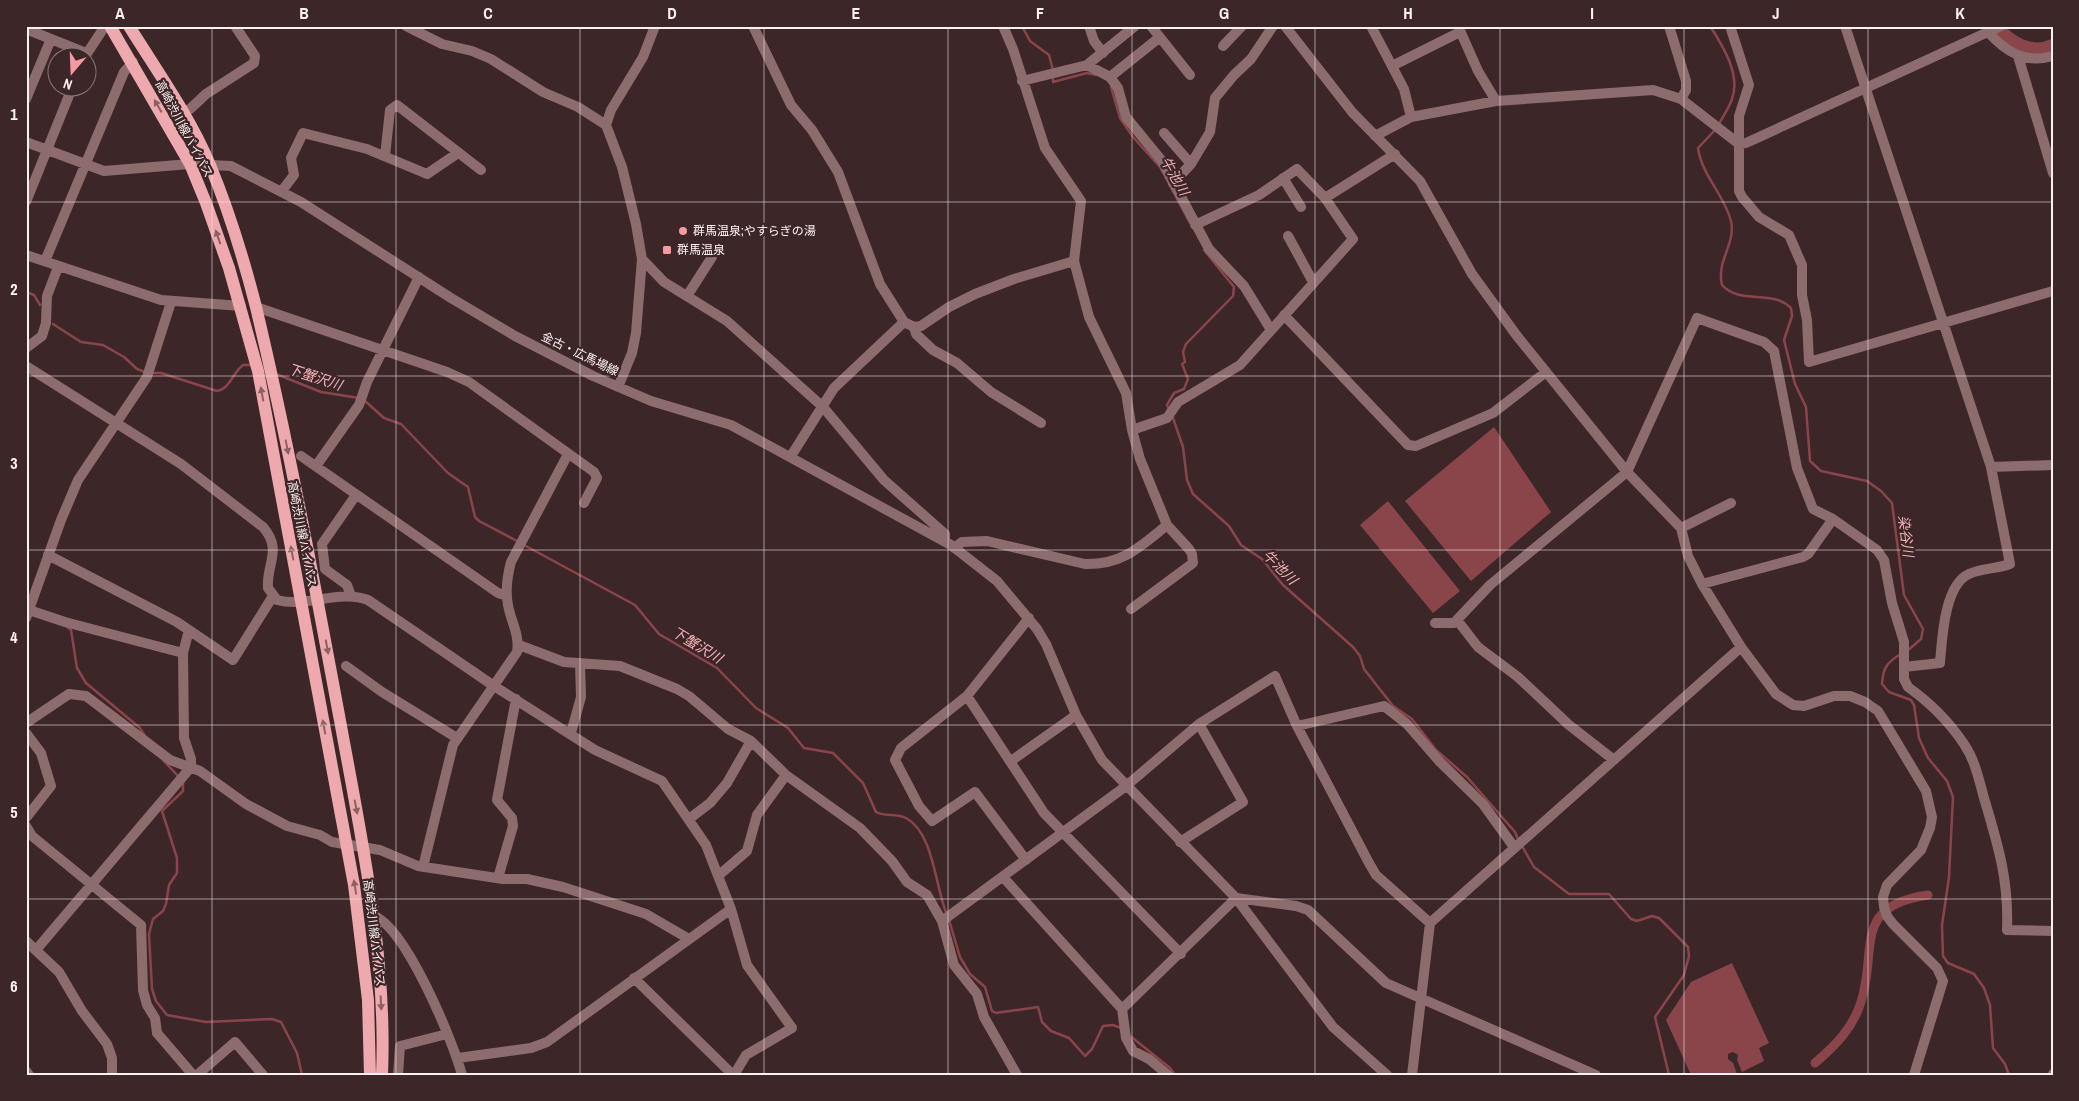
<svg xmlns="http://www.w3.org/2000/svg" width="2079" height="1101" font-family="'Archivo Narrow','Noto Sans JP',sans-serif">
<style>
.water{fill:#8a454b}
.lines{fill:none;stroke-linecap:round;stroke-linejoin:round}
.stream{stroke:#8a454b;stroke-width:2.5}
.canal{stroke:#8a454b;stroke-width:9}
.river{stroke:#8a454b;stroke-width:14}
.minor{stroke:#8d6c6d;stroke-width:10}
.major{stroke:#eda9ad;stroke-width:12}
.oneway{fill:#8c6164}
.grid{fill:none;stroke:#fdf1f1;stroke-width:1;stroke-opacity:0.55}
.poi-dot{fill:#f49aa0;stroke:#3d2628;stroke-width:2}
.labels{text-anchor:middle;stroke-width:4.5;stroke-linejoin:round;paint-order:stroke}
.street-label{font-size:12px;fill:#fdf1f1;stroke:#3d2628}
.poi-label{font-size:12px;fill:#fdf1f1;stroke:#3d2628;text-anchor:start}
.water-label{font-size:14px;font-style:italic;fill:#f3b3b6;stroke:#3d2628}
.neatline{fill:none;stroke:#fdf1f1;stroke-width:2}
.grid-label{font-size:16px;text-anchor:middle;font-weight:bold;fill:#fdf1f1}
</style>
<rect width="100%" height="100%" fill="#3d2628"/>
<!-- water -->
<path class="water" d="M 1494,427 L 1551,512 L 1471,581 L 1405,501 Z
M 1388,501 L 1460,591 L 1433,613 L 1360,525 Z
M 1732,963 L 1769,1043 L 1759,1048 L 1764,1061 L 1742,1072 L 1737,1060 L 1738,1055 L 1733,1052 L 1728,1054 L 1728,1059 L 1733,1063 L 1737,1074 L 1691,1075 L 1666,1020 L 1691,982 Z"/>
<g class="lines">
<!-- stream -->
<path class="stream" d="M 1022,26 L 1030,41 L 1049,55 L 1053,70
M 1710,26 C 1723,46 1741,75 1732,99 C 1729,108 1723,116 1719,124
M 1053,76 L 1053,82 L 1087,73 L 1096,75
M 1111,87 L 1120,118 L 1133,137 L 1160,167 L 1190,223
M 1716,129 L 1698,148 C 1702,176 1724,194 1731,221 C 1736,244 1716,261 1722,285 C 1740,305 1772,289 1791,308 L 1792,316 L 1784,340 L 1795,384 L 1806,407 L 1810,461 L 1821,471 L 1867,481 L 1881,491 L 1892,503 L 1904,595 L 1923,629 L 1921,639 L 1906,652
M 26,292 L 34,295 L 40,305
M 53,324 L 81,342 L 103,345 L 124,357 L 137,369 L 145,372
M 151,373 L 161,373 L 217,391 C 230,389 233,372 243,365 L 252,365
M 276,374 L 321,392 L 359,398
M 364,400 L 384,418 L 401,424 L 448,473 L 468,487 L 475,517 L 479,521 L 519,542
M 1169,410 L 1167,405 L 1174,393 L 1184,389 L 1188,379 L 1182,364 L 1185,362 L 1183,352 L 1186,344 L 1233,296 L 1234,287 L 1204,250
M 1172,415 L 1183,447 L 1187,480 L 1193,494 L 1229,526 L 1241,545 L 1262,559 L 1283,585 L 1353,647 L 1360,656 L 1364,669 L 1393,706 L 1412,719 L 1436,750 L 1467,777 L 1515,832 L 1518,839
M 524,545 L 635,605 L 659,634 L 717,668 L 756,708 L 788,728 L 804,748 L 833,753 L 863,783 L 876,812 C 885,817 896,813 906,818 C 934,833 935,887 947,915
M 66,626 L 71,630 L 77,668 L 86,683 L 140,728 L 145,736
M 1901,654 C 1887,662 1883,668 1882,684 L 1889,692 L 1911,700 L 1914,705 L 1919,738 L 1928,758 L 1947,781 L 1953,797 L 1949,877 L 1942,925 L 1943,956 L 1948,963 L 1974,974 L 1984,988 L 1990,1005 L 1993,1048 L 2005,1064 L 2009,1075
M 163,760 L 178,776
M 183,783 L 183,791 L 162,811 L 177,858 L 177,873 L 169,885 L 166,904 L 163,911 L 153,919 L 149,934 L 152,989 L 156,1001 L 167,1015 L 206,1022 L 272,1019 L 281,1022 L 297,1053 L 302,1075
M 1522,846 L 1534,867 L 1569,894 L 1609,894 L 1631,919 L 1637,921 L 1652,916 L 1659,918 L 1688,947 L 1689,956 L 1684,975 L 1655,1017 L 1669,1075
M 949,920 L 960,957 L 970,974 L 985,987 L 992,1011 L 996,1013 L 1038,1007 L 1042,1022 L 1051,1031 L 1069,1038 L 1085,1056 L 1092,1049 L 1103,1026 L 1113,1025 L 1121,1028
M 1129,1035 L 1170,1068 L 1175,1075"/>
<!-- canal -->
<path class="canal" d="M 1815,1063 C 1835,1046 1853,1028 1861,1002 C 1878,950 1851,906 1928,895"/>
<!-- river -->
<path class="river" d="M 1995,26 C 2010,43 2030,56 2053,46"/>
<!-- minor -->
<path class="minor" d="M 406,26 L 442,44 L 472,51 L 491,59 L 543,92 L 578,107 L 606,125 L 622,167 L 636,224 L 642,259 L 636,333 L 632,353 L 618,387
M 753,26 L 791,105 L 812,130 L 838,172 L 880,284 L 904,322 L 914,327 L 921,326 L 949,307 L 975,294 L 1014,279 L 1074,261
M 1003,26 L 1013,49 L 1045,148 L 1081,201 L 1074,261 L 1089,317 L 1126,393 L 1132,430 L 1140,459 L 1167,525 L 1189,549 L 1192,554 L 1193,563 L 1131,609
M 1089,26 L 1094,41 L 1103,53
M 1151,26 L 1190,75
M 1285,26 L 1352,112 L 1420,181 L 1472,274 L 1517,336 L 1627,472 L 1681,528 L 1688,556 L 1702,584 L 1741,647 L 1776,694 L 1793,705 L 1804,706 L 1834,696 L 1850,696 L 1865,702 L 1878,711 L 1926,791 L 1932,817 L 1930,828 L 1921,850 L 1887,885 L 1883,897 L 1884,907 L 1887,916 L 1893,924 L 1937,968 L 1943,981 L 1914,1075
M 1371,26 L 1404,89 L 1411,117
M 1458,26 L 1478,71 L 1496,101
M 1669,26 L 1686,81 L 1686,90 L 1681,99
M 1730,26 L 1749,85 L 1739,116 L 1739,191 L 1742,197 L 1759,217 L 1789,235 L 1802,265 L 1802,295 L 1807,320 L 1809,362 L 2053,291
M 1845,26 L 1991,467 L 2010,564 C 1997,569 1981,568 1969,574 C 1944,585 1942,640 1940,663 L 1904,667
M 26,29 L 86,53
M 1988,32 C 2006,52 2025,64 2053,56
M 1223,46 L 1242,26
M 2018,56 L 2053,173
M 84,58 L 105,26
M 1087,65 L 1110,77 L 1118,88 L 1126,117 L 1162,161 L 1209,249 L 1244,286 L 1271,330
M 1392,66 L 1460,32
M 1110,77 L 1160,37
M 1022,81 L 1087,65 L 1135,26
M 26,99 L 51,39
M 182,112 L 190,109 L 206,94 L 254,63 L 255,56 L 235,26
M 606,125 L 611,110 L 643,57 L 655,26
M 1164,133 L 1191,164
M 1375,136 L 1411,117 L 1496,101 L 1653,90 L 1681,99 L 1739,144 L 1746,143 L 2001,26
M 26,142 L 104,171 L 190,164 L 231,166 L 301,202 L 451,298 L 515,336 L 593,376 L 651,401 L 731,425 L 951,545 L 997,581 L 1037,629 L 1046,644 L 1076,715 L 1102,760 L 1236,898 L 1333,1027 L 1387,1075
M 385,156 L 390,110 L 397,105 L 481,170
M 1283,178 L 1301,207
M 1173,183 L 1191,164 L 1210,132 L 1215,98 L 1234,75 L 1251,59 L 1273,26
M 281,192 L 294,175 L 291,158 L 303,133 L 367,149 L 427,174 L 458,153
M 1325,198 L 1395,154
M 26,202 L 72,88
M 1288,236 L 1313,282
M 26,255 L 161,300 L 241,306
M 642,259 L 664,282 L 727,321 L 823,407 L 884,480 L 945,534 L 945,542
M 45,261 L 124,72 L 133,62
M 687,296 L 712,257
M 256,307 L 447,372 L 469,382 L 594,472 L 597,478 L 584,503
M 1284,315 L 1408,445 L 1416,446 L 1493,413 L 1546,372
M 914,327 L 916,334 L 933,350 L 957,363 L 991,392 L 1041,423
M 26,348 L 42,336 L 46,323 L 47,296 L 58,267
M 26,366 L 181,464 L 263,527 C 283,550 266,564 268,588 L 277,600 C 307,608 339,589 368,600 L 494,686 L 595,750 L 662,781 L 706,845 L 731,909 L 747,965 L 792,1028 L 746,1055 L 734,1075
M 1132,430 L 1167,418 L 1178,402 L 1240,365 L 1353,239 L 1325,198 L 1297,169 L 1259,195 L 1195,225
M 301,456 L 498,593 L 507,596
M 791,456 L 834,388 L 904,322
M 316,466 L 359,405 L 367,382 L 419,277
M 1991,467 L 2053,465
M 1681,528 L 1731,503
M 954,548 L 962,542 L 987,541 L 1085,564 C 1122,565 1140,547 1167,525
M 48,555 L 177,622 L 233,660 L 273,596
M 1702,584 L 1803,557 L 1808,554 L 1833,519
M 351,596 L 347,585 L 325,569 L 322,544 L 356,495
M 29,610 L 65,622 L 183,653
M 26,618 L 61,520 L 78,480 L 147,377 L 171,302
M 1457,620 L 1478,647 L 1518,677 L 1569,725 L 1614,760
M 1435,623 L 1454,623 L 1490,585 L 1627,472 L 1697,318 L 1764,342 L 1774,351 L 1797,468 L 1813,509 L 1833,519 L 1877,550 L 1884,560 L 1892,603 L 1904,642 L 1904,679 L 1908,687 C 1929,702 1950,723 1964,744 C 1975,760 1979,780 1984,798 C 1998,845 2009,880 2007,930 L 2053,931
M 519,645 L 564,662 L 620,666 L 677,689 L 689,696 L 728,729 L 751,741 L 786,775 L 860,828 L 892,861 L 907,882 L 927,895 L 942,921
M 346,666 L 382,692 L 457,738
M 967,696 L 1044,813 L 1181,954
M 26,723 L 69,694 L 86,696 L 170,760 L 200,771 L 246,804 L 287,826 L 320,835 L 332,842 L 380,850 L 418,866 L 503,879 L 527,879 L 563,887 L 646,914 L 689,939
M 1297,726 L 1384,706 L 1407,724 L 1440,762 L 1483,804 L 1514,847
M 26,733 L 41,753 L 51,786 L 26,818
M 571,733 L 581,697 L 580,663
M 1011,761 L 1076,715
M 689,819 L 710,803 L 727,783 L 751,741
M 26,826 L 32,836 L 141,925 L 143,990 L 147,1005 L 155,1018 L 157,1033 L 193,1075
M 1180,842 L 1243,802 L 1199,724
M 1026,860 L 975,792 L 932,821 L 919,806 L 895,760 L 901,748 L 967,696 L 1029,618
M 423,867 L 453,745 L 517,652 C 520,635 511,622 508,605 C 505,590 507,577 511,562 L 568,454
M 718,876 L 747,851 L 757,815 L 786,775
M 1003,877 L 1122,1009 L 1126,1038 L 1133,1051 L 1149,1059 L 1168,1075
M 498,878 L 513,826 L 512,818 L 497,800 L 516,699
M 374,916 C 406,928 453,1041 462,1075
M 26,941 L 59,972 L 82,1011 L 107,1044 L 112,1058 L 112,1075
M 36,950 L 191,767 L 191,759 L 184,738 L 183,653 L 189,630
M 634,978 L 733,1075
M 1122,1009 L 1236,898 L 1296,906 L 1308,910 L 1386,983 L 1596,1075
M 458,1058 L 531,1048 L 547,1042 L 731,909
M 26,1071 L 29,1075
M 197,1075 L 235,1042 L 263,1075
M 398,1075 L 400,1046 L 447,1034
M 1017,1075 L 984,1017 L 977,994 L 954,965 L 942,921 L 1126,786 L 1199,724 L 1275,676 L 1297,726 L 1369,863 L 1376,875 L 1430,923
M 1412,1075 L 1430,923 L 1741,647
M 2053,1075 L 2053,1074"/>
<!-- major -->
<path class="major" d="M 110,26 L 190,164 L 206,203 L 229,268 L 258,371 L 354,885 L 368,1000 L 370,1075
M 129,26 C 157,71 190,117 210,165 C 229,211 244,260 256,307 C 289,446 315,586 341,726 C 362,841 387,957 382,1075"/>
</g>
<!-- one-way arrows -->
<defs><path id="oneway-solid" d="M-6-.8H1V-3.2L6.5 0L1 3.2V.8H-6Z" transform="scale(1.25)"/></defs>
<g class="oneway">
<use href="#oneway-solid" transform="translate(158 106) rotate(-120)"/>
<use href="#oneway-solid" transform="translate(218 237) rotate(-109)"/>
<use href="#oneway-solid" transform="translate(262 394) rotate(-100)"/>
<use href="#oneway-solid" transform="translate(287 447) rotate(79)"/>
<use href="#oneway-solid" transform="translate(292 553) rotate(-101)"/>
<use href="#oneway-solid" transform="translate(327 647) rotate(80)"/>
<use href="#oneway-solid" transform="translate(324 727) rotate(-100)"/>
<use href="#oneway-solid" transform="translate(356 807) rotate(79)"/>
<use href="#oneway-solid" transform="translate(355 887) rotate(-99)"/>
<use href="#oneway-solid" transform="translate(381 1003) rotate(87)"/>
</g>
<!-- grid -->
<path class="grid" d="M 212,26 L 212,1075M 396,26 L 396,1075M 580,26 L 580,1075M 764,26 L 764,1075M 948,26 L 948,1075M 1132,26 L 1132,1075M 1315,26 L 1315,1075M 1500,26 L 1500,1075M 1684,26 L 1684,1075M 1868,26 L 1868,1075M 26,202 L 2053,202M 26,376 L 2053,376M 26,550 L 2053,550M 26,725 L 2053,725M 26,899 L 2053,899"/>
<!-- markers -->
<g class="poi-dot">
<circle cx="683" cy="231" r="5"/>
<rect x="662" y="245" width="10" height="10" rx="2.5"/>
</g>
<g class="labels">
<!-- street labels -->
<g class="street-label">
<text transform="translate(184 129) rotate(62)" y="4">高崎渋川線バイパス</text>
<text transform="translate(580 354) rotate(26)" y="4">金古・広馬場線</text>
<text transform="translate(302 534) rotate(79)" y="4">高崎渋川線バイパス</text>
<text transform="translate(374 933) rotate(83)" y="4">高崎渋川線バイパス</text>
</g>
<!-- poi labels -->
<g class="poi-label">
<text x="693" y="235">群馬温泉;やすらぎの湯</text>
<text x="677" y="254">群馬温泉</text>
</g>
<!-- water labels -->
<g class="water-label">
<text transform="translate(1175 176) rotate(60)" y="5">牛池川</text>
<text transform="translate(315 377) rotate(18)" y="5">下蟹沢川</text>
<text transform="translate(1906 536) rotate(83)" y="5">染谷川</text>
<text transform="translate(1280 567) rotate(45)" y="5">牛池川</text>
<text transform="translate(697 645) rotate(31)" y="5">下蟹沢川</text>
</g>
</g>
<!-- border -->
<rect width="2079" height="1101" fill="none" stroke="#3d2628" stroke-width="55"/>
<!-- north arrow -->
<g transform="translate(72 72) rotate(199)"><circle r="24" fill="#3d2628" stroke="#8a7778"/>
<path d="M0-4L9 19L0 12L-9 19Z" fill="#f49aa0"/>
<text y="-8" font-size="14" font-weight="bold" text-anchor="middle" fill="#fdf1f1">N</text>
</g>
<rect x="28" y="28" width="2024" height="1046" class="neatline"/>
<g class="grid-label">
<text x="120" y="19">A</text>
<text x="304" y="19">B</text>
<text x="488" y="19">C</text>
<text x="672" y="19">D</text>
<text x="856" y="19">E</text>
<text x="1040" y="19">F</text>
<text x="1224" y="19">G</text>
<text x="1408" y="19">H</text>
<text x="1592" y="19">I</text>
<text x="1776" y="19">J</text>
<text x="1960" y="19">K</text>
<text x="14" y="120">1</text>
<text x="14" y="295">2</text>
<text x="14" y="469">3</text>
<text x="14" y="643">4</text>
<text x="14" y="818">5</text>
<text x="14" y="992">6</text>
</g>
</svg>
